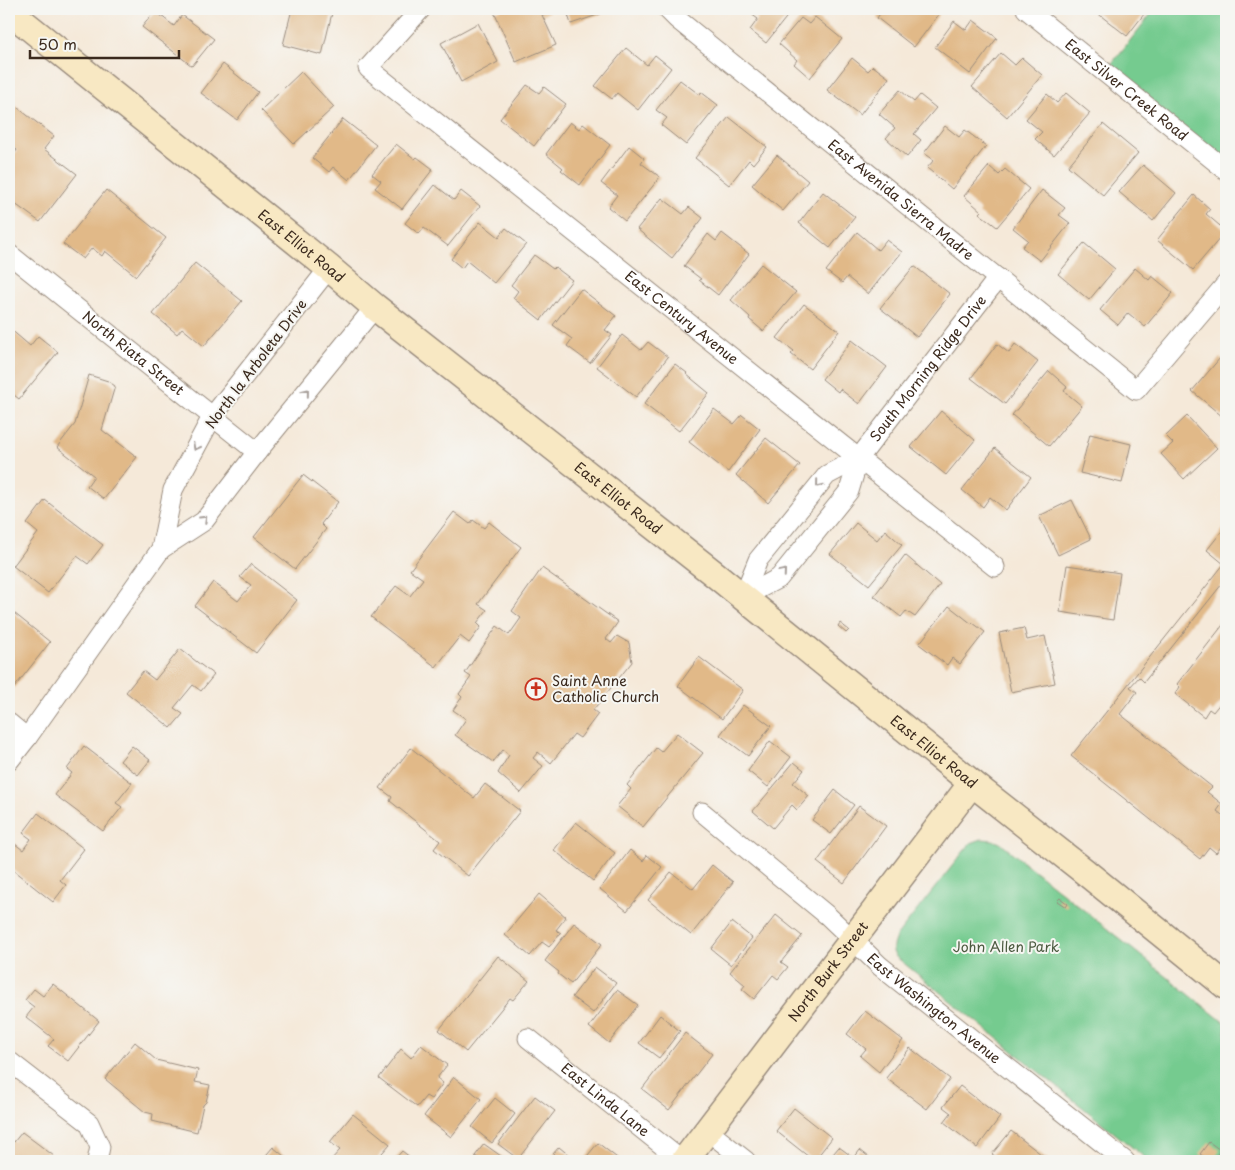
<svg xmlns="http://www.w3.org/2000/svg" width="1235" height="1170" font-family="'Playpen Sans',sans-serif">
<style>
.green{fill:#75cb8f;stroke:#587a56}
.building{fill:#e1b988}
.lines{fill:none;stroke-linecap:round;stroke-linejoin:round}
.street-casing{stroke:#988a7c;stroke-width:21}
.secondary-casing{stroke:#988a7c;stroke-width:29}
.street{stroke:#fff;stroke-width:19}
.secondary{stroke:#f8e8c3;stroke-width:26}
.oneway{stroke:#a79f9a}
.labels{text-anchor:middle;stroke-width:4;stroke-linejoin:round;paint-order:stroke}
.street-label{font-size:14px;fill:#3b2a1e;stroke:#f6f6f2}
.poi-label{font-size:14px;fill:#3b2a1e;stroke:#f6f6f2;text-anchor:start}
.park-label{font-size:14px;fill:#4c5a40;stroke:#f6f6f2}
</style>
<rect width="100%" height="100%" fill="#f6f6f2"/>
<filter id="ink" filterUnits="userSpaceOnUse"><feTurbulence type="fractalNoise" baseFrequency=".02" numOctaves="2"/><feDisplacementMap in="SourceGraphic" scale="10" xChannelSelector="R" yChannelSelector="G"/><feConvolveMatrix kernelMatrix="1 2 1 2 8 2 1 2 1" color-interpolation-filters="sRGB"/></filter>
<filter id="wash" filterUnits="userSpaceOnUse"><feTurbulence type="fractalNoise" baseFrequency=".0096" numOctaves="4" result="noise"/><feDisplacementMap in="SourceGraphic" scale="20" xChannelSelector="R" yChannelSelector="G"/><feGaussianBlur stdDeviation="1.12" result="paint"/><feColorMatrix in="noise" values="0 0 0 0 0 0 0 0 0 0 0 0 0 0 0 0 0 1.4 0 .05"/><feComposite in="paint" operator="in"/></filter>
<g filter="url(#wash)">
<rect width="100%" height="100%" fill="#f5e9d9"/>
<!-- green -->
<path class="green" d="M 1155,9 L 1226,9 L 1226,170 L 1105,72 Z
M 982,839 L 993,840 L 1000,843 L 1226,1024 L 1226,1161 L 1149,1161 L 895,956 C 891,949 893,945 896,937 L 964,851 L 971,843 Z"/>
<g id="blocks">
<!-- building -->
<path class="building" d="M 292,9 L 316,9 L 332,13 L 322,55 L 283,45 Z
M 502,9 L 547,9 L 549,12 L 542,15 L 556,45 L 516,62 L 494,12 Z
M 566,9 L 609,9 L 609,11 L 571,24 Z
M 744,9 L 793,9 L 766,43 L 750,30 L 758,19 Z
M 883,9 L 943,9 L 914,47 L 877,18 Z
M 1092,9 L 1148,9 L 1127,36 Z
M 155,11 L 174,26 L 182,15 L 214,39 L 192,66 L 142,27 Z
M 815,17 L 842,39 L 810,78 L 794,64 L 797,60 L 779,44 L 801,18 L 809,24 Z
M 973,20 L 997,38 L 970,74 L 935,47 L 954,21 L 966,30 Z
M 478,23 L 498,62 L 461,82 L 441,43 Z
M 626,48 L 647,65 L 655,55 L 671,68 L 638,110 L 617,93 L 612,99 L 595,86 Z
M 1001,53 L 1015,65 L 1022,58 L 1042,75 L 1007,117 L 972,87 Z
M 852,58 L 868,71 L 873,66 L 889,78 L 860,115 L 827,90 Z
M 223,64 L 258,92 L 237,120 L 201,93 Z
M 301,72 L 334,107 L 294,144 L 261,110 Z
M 680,80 L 700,95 L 701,92 L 718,105 L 686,145 L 661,125 L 667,118 L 656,110 Z
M 527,85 L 539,93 L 544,87 L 566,104 L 534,146 L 500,119 Z
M 900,90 L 914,102 L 920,95 L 936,108 L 914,134 L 921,140 L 907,157 L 886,138 L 895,128 L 879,114 Z
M 1066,93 L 1090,113 L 1054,155 L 1035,139 L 1042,132 L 1026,119 L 1047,94 L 1057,103 Z
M 9,101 L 54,136 L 44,149 L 77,174 L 40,222 L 11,201 L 9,204 L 9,161 L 17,150 L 9,143 Z
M 729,117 L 767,147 L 753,164 L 749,160 L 729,185 L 695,158 Z
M 343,119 L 376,145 L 349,180 L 333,167 L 329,172 L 312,158 Z
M 570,122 L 579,129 L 583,124 L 610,145 L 580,185 L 561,170 L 563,168 L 546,154 Z
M 1103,124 L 1138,153 L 1103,195 L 1068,166 Z
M 945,126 L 959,137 L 965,130 L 986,146 L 952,189 L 927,168 L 934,160 L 924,153 Z
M 396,144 L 415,159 L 417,157 L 433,169 L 402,209 L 375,188 L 381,181 L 372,174 Z
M 629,146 L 644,158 L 641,163 L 660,177 L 625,221 L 608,207 L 617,195 L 601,183 Z
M 777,155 L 808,181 L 783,211 L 752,185 Z
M 1143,165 L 1176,193 L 1153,221 L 1119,192 Z
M 989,166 L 999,175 L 1005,169 L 1029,189 L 997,227 L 979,213 L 981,211 L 964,196 Z
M 435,185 L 454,200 L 461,191 L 480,206 L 448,246 L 424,228 L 419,234 L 405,223 Z
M 106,190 L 166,238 L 136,276 L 105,251 L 102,256 L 92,248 L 83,259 L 63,244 Z
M 1042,190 L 1065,208 L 1059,215 L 1070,223 L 1040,261 L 1022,247 L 1028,240 L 1013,228 Z
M 823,192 L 855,217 L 830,248 L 799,223 Z
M 1194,195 L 1210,209 L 1206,214 L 1226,231 L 1193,270 L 1157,240 Z
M 662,198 L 683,214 L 689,207 L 703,218 L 672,258 L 637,229 Z
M 480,222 L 499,237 L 506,228 L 526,244 L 494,283 L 467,261 L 462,268 L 451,259 Z
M 857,232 L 878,250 L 886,240 L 902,252 L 868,294 L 847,277 L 842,283 L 826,271 Z
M 722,233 L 749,254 L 718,295 L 699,280 L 701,279 L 684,266 L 708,234 L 716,241 Z
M 1084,243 L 1115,269 L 1089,300 L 1058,274 Z
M 534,255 L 553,269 L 555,267 L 572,280 L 541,320 L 513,298 L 518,291 L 511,285 Z
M 195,263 L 242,301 L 204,346 L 182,328 L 177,334 L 153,314 Z
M 761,264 L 796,292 L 763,331 L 749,319 L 750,317 L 731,300 Z
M 914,266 L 950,294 L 917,337 L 880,308 Z
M 1135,268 L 1149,280 L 1152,276 L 1173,293 L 1145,327 L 1128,313 L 1118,325 L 1100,310 Z
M 581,289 L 616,316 L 605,330 L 612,335 L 590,363 L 567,346 L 572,339 L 553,325 Z
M 804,304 L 839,331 L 810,369 L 791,354 L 794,351 L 777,338 Z
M 9,328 L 30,346 L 38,336 L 58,352 L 19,399 L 9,391 Z
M 622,335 L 641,350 L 648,342 L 668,357 L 636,397 L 597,367 Z
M 852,340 L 887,367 L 859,404 L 840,389 L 838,392 L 822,379 Z
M 997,344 L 1009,353 L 1015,344 L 1038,362 L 1005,404 L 971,378 Z
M 1220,358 L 1226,364 L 1226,413 L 1223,417 L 1192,391 Z
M 675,364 L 687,373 L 686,374 L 709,393 L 679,431 L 644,404 Z
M 1049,371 L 1067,387 L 1064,391 L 1082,406 L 1049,446 L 1012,415 Z
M 89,375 L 108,381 L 115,386 L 102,430 L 137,457 L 104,499 L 87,486 L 94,476 L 57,447 L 75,424 Z
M 714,409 L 734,424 L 742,415 L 760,429 L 728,472 L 689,442 Z
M 941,411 L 975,440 L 946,475 L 911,447 Z
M 1187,416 L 1217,448 L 1184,479 L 1161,454 L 1173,443 L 1166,436 Z
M 1090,434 L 1131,444 L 1122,483 L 1080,473 Z
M 766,438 L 800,465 L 768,503 L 736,475 Z
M 995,448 L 1031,477 L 1006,510 L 990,497 L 983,507 L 962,490 Z
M 303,475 L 338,502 L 321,524 L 326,529 L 295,569 L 254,537 Z
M 45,500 L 103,545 L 88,564 L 77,556 L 48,593 L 13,566 L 38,533 L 27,524 Z
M 1072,500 L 1091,539 L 1058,555 L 1039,516 Z
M 454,512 L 470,524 L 473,520 L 484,528 L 489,522 L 521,547 L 478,604 L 487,610 L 477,623 L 481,627 L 469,643 L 460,636 L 436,667 L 371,617 L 396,586 L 410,596 L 423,579 L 410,570 Z
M 856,523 L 877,540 L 885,530 L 902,545 L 869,585 L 830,554 Z
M 1226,526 L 1226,579 L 1144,682 L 1139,677 L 1130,687 L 1137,692 L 1120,714 L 1212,787 L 1207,792 L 1222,804 L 1217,811 L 1226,818 L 1226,826 L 1222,832 L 1226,836 L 1226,841 L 1216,853 L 1209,847 L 1200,859 L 1071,756 L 1224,564 L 1207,550 Z
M 905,555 L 940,585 L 915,617 L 906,611 L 901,617 L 874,596 Z
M 251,564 L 297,600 L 256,653 L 195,606 L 213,582 L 238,601 L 251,585 L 240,577 Z
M 1067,565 L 1120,573 L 1113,620 L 1060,612 Z
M 542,568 L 618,622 L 606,639 L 611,643 L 617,636 L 629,643 L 632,662 L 593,710 L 598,714 L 580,738 L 574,734 L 551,763 L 538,752 L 533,758 L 543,766 L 521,793 L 498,773 L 509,755 L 503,750 L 493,762 L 455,735 L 466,719 L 453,710 L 462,697 L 459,694 L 471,677 L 465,673 L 497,626 L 509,635 L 521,618 L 512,611 Z
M 949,606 L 972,624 L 973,623 L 985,632 L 960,664 L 952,658 L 947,665 L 919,644 Z
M 9,609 L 50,642 L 14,688 L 9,683 Z
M 1226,621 L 1226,696 L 1213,712 L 1209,709 L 1204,717 L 1175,694 L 1180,687 L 1177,684 Z
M 840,623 L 849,630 L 846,633 L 838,626 Z
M 1024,628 L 1027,640 L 1045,636 L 1055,683 L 1011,692 L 999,633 Z
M 180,649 L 214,675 L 201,691 L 193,685 L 174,708 L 183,714 L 171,728 L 126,692 L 143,671 L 155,680 Z
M 699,657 L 743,690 L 722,719 L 678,686 Z
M 743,705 L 771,726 L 748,756 L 720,735 Z
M 677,733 L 703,753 L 643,827 L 617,806 L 631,789 L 627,785 L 656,748 L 661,752 Z
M 770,741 L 791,757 L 768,787 L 748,771 Z
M 84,746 L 132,783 L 116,803 L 122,807 L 103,831 L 55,795 L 72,773 L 67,769 Z
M 132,746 L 150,760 L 138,775 L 120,761 Z
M 411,748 L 474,798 L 485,784 L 520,811 L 468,876 L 434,849 L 440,841 L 390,801 L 392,797 L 380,788 Z
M 794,762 L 804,770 L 793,783 L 809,796 L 797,810 L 792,805 L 773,828 L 753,811 Z
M 835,790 L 854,805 L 831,834 L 812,820 Z
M 859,806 L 886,826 L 844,883 L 817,862 Z
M 38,813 L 84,849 L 60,880 L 66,885 L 53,902 L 9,867 L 9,851 L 15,844 L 23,850 L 31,839 L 23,833 Z
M 576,822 L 615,853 L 593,881 L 554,850 Z
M 630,850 L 643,861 L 647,855 L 662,867 L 627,911 L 600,889 Z
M 712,865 L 733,882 L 691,935 L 648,900 L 671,872 L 693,889 Z
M 539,894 L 566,917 L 556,930 L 561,933 L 549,947 L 542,942 L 530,956 L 505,935 Z
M 1060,898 L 1068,904 L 1066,907 L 1057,901 Z
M 776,915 L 802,936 L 781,962 L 788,967 L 778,979 L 773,975 L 754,999 L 742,989 L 745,985 L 730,972 Z
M 732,922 L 752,938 L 731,965 L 711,949 Z
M 574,923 L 602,944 L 571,984 L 558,974 L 559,972 L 545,961 Z
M 498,956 L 529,981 L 513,1000 L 510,998 L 466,1052 L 439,1030 Z
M 595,967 L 616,983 L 593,1013 L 572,997 Z
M 53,984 L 99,1021 L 68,1061 L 48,1046 L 54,1039 L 26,1017 L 34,1007 L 25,1000 L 34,989 L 43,996 Z
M 617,990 L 638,1005 L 609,1043 L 589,1027 Z
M 865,1011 L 903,1040 L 879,1072 L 860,1056 L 866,1049 L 847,1034 Z
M 660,1015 L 680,1031 L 659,1058 L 639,1043 Z
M 685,1033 L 712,1054 L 669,1110 L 642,1089 Z
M 135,1042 L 156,1060 L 198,1070 L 195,1082 L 210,1085 L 206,1102 L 203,1105 L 197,1132 L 152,1121 L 153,1114 L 145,1112 L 105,1079 Z
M 421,1045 L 447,1065 L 437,1078 L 443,1083 L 431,1099 L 426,1096 L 417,1107 L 379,1078 L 401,1049 L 411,1058 Z
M 910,1048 L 950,1079 L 927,1109 L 886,1078 Z
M 454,1077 L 481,1099 L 451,1137 L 424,1116 Z
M 960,1086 L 1000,1117 L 977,1148 L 944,1122 L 951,1113 L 943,1107 Z
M 535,1096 L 555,1111 L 518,1159 L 498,1144 Z
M 495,1098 L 515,1114 L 492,1143 L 472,1127 Z
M 794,1108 L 832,1138 L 814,1161 L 776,1131 Z
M 353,1114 L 390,1144 L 375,1161 L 330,1161 L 340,1150 L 330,1142 Z
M 1011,1131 L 1050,1161 L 1001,1161 L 992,1154 Z
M 22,1132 L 54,1156 L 50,1161 L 9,1161 L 9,1138 L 14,1142 Z
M 1209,1142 L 1220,1150 L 1213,1161 L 1210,1161 L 1200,1154 Z
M 598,1143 L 621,1161 L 583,1161 Z
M 484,1144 L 508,1161 L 482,1161 L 475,1156 Z
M 273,1147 L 290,1161 L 261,1161 Z
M 559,1147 L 576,1161 L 547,1161 Z
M 839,1147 L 854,1158 L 860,1150 L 874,1161 L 827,1161 Z
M 402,1151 L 415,1161 L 393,1161 Z"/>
</g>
</g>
<g filter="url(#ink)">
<use href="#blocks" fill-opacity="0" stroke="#988a7c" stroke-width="1"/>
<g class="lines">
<!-- street casing -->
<g class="street-casing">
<g id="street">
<path id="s1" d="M 421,9 L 368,68 L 995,567"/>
<path id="s2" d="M 667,9 L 677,19 L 1136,390 L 1226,284"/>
<path id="s3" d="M 1026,9 L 1226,170"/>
<path id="s4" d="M 9,254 L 257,452"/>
<path d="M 329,268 L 212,417 L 173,490 L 161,549 L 204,521 L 257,452 L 375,307"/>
<path id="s5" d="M 743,597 L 779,578 L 849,491 L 859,458 L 998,278"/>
<path d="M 743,597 L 758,560 L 827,475 L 859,458"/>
<path d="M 9,723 L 27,738"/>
<path d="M 9,761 L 27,738 L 161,549"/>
<path id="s6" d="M 702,812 L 828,916 L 880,966 L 1125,1161"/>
<path id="s7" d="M 528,1038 L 682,1161"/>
<path d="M 9,1061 L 89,1123 L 100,1147 L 97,1161"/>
<path d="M 708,1131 L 746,1161"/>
</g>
</g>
<!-- secondary casing -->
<g class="secondary-casing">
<g id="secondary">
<path id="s8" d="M 9,11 L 329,268 L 375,307 L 717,576 L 972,783 L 1084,871 L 1226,986"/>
<path id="s9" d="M 684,1161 L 972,783"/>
</g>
</g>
<!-- street -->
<use href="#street" class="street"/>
<!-- secondary -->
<use href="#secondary" class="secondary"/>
</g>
<!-- one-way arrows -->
<defs><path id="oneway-chevron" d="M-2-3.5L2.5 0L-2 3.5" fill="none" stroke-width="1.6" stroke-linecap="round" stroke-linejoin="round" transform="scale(1.25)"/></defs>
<g class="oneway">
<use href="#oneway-chevron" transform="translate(306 392) rotate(-51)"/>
<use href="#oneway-chevron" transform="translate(196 447) rotate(118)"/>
<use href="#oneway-chevron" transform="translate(819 484) rotate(129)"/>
<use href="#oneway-chevron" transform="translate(204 519) rotate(-44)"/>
<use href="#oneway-chevron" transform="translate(783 572) rotate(-50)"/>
</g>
</g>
<!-- icons -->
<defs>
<g id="church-ring" transform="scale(1.125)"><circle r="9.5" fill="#f6f6f2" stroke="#c8321e" stroke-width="1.5"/><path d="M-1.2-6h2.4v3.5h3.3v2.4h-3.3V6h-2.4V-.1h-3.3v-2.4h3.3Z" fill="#c8321e"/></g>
</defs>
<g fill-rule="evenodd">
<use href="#church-ring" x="536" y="689"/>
</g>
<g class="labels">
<!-- street labels -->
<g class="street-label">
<text dy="5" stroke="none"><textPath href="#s3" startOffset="129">East Silver Creek Road</textPath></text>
<text dy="5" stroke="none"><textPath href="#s2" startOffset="302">East Avenida Sierra Madre</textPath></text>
<text dy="5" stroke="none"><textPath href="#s8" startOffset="375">East Elliot Road</textPath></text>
<text dy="5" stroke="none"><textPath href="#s1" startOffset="480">East Century Avenue</textPath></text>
<text dy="5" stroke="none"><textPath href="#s4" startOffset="159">North Riata Street</textPath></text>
<text transform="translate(256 364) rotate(-53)" y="5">North la Arboleta Drive</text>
<text dy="5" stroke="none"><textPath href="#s5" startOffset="300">South Morning Ridge Drive</textPath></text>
<text dy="5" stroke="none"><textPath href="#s8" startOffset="780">East Elliot Road</textPath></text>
<text dy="5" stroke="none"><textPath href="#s8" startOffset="1185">East Elliot Road</textPath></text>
<text dy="5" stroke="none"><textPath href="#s9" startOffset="238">North Burk Street</textPath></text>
<text dy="5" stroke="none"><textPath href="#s6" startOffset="304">East Washington Avenue</textPath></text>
<text dy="5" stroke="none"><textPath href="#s7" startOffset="99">East Linda Lane</textPath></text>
</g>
<!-- poi labels -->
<g class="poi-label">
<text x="552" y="686">Saint Anne<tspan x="552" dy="16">Catholic Church</tspan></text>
</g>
<!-- park labels -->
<g class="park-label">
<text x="1006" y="952">John Allen Park</text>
</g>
</g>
<!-- margin -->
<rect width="1235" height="1170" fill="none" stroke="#f6f6f2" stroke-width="30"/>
<!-- scale -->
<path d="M30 50v8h149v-8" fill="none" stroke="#3b2a1e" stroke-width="2.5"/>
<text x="38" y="50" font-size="15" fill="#3b2a1e" stroke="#f6f6f2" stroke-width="4" paint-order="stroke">50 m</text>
</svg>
